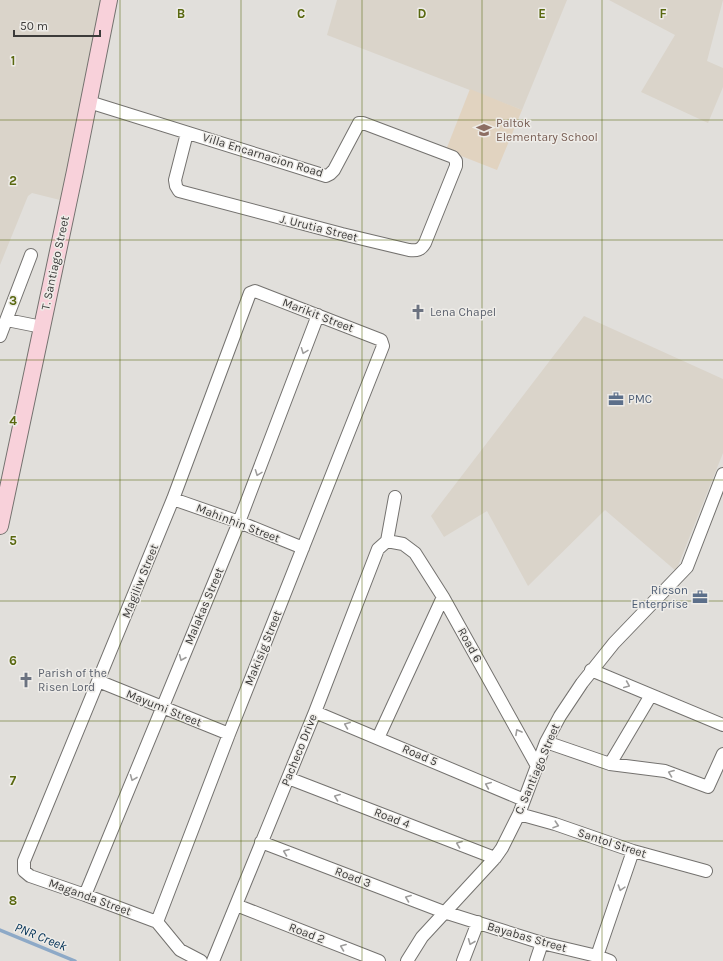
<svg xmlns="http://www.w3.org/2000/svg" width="723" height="961" font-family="Karla,sans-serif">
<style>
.built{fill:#dad4ca}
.education{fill:#e1d3c0}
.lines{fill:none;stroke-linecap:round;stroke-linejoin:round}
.stream{stroke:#8da9c7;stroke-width:3.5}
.minor-casing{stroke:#74726f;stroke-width:14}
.secondary-casing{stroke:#74726f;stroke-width:18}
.minor{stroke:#fff;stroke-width:12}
.secondary{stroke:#f8d1da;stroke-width:16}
.oneway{stroke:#9e9d9c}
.grid{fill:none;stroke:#596810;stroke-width:1;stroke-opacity:0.55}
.labels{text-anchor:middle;stroke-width:3;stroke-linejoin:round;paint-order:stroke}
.education-label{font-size:12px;fill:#785e54;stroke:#eeece8;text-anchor:start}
.street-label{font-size:12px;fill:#3c3b3a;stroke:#eeece8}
.worship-label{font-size:12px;fill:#5b616d;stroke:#eeece8;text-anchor:start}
.service-label{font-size:12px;fill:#4e5e75;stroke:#eeece8;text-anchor:start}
.water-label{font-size:13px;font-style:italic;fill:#013157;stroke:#eeece8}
.grid-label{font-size:13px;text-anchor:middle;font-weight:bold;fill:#596810;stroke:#eeece8;stroke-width:3;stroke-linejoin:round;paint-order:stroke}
</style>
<rect width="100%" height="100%" fill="#e1dfdb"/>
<!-- built -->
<path class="built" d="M 0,0 L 104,0 L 64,201 L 32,193 L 28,196 L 0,265 Z
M 337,0 L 567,0 L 522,110 L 327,35 Z
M 609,0 L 723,0 L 707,61 L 723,68 L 723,87 L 708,123 L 641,92 L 675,35 Z
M 584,316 L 723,379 L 723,453 L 676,571 L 605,510 L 528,586 L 487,511 L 444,537 L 431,516 Z"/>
<!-- education -->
<path class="education" d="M 470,89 L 522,110 L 497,170 L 446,150 Z"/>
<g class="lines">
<!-- stream -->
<path class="stream" d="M 0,930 L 75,961"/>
<!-- minor casing -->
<g class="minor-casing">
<path id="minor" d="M 89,102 L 326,176 L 330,174 L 334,170 L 359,123 L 363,123 L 453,157 L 456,161 L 456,166 L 425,243 C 421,250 417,251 409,250 L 342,234 L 179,191 L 176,186 L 175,180 L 187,133
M 255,291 L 381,340 L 383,346 L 229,734 L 157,922 L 85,895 L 30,876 L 24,871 L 24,861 L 173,499 L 250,293 Z
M 7,320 L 42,327
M 0,336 L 31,255
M 173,499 L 239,522 L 303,548
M 387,541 L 403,544 L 415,553 L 443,597 L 537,766
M 387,541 L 395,497
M 591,670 L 723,725
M 98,681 L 229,734
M 315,712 L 524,800
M 378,738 L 443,597
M 546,742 L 610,764 L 665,771 L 708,787 L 723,754
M 610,764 L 651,695
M 288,778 L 495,858
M 519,814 L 555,824 L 633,851 L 706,871
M 261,842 L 444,912 L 542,943 L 597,956 L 610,961
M 85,895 L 239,522 L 318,315
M 236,905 L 379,961
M 157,922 L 180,950 L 201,961
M 597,956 L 633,851
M 213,961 L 315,712 L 378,549 L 387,541
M 407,961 L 422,937 L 495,858 L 502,848 L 519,814 L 546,742 L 560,716 L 582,683 L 614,643 L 687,567 L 723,474
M 463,961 L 478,922
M 536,961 L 542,943"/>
</g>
<!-- secondary casing -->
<g class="secondary-casing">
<path id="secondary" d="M 0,526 L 75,171 L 109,0"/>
</g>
<!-- minor -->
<use href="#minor" class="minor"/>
<!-- secondary -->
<use href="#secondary" class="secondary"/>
</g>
<!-- one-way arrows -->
<defs><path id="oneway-chevron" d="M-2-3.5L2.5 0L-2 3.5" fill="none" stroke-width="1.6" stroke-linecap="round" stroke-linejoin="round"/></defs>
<g class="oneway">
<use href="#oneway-chevron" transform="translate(304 351) rotate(111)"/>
<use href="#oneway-chevron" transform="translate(258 473) rotate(111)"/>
<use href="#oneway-chevron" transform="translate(182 658) rotate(113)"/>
<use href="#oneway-chevron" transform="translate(627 685) rotate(23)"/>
<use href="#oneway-chevron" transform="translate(347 725) rotate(-158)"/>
<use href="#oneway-chevron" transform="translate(518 732) rotate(-119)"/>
<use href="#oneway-chevron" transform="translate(671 773) rotate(-159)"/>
<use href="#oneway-chevron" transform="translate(133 778) rotate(112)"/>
<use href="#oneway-chevron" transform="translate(488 785) rotate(-157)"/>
<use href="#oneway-chevron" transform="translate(337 797) rotate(-159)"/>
<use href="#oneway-chevron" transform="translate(556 825) rotate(18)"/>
<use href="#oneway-chevron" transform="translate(459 844) rotate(-159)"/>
<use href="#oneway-chevron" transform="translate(286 852) rotate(-159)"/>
<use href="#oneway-chevron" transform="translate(621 888) rotate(108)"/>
<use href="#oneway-chevron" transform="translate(408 898) rotate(-159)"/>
<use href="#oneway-chevron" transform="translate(471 942) rotate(112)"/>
<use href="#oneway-chevron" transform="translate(343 947) rotate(-159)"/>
</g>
<!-- grid -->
<path class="grid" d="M 120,0 L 120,961M 241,0 L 241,961M 362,0 L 362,961M 482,0 L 482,961M 602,0 L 602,961M 0,120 L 723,120M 0,240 L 723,240M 0,360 L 723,360M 0,480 L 723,480M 0,601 L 723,601M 0,721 L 723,721M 0,841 L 723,841"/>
<!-- icons -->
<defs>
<g id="school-bare" transform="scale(1.2)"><path d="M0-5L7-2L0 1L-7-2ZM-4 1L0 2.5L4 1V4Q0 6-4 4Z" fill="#8d6e63" stroke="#eeece8" stroke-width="2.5" paint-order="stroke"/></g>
<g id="church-bare" transform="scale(1.2)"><path d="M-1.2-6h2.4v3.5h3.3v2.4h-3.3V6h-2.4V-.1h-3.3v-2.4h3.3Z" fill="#6b7280" stroke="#eeece8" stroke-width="2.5" paint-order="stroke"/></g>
<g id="office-bare" transform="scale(1.2)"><path d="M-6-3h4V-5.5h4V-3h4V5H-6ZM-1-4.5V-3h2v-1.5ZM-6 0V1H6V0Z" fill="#5c6f8a" stroke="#eeece8" stroke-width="2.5" paint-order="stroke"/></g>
</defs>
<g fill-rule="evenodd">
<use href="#school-bare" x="484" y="130"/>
<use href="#church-bare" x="418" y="312"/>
<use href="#office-bare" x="616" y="399"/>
<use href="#office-bare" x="700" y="597"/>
<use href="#church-bare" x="26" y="680"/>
</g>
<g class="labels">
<!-- education labels -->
<g class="education-label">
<text x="496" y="127">Paltok<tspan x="496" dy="14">Elementary School</tspan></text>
</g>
<!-- street labels -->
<g class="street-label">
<text transform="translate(263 155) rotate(17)" y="4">Villa Encarnacion Road</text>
<text transform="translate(319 228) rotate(14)" y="4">J. Urutia Street</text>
<text transform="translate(55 263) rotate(-78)" y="4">T. Santiago Street</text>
<text transform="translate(318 315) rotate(21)" y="4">Marikit Street</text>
<text transform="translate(238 523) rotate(21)" y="4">Mahinhin Street</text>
<text transform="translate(140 581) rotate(-68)" y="4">Magiliw Street</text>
<text transform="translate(204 606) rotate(-67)" y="4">Malakas Street</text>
<text transform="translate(470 645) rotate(61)" y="4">Road 6</text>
<text transform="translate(263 648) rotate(-68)" y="4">Makisig Street</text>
<text transform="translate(164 708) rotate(22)" y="4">Mayumi Street</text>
<text transform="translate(299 750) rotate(-68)" y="4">Pacheco Drive</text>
<text transform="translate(420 755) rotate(23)" y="4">Road 5</text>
<text transform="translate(537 769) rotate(-67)" y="4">C. Santiago Street</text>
<text transform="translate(392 818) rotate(21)" y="4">Road 4</text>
<text transform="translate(612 843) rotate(18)" y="4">Santol Street</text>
<text transform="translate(353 877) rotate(21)" y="4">Road 3</text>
<text transform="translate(90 897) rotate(20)" y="4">Maganda Street</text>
<text transform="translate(307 933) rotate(21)" y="4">Road 2</text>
<text transform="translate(527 937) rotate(16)" y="4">Bayabas Street</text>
</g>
<!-- worship labels -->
<g class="worship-label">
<text x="430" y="316">Lena Chapel</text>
<text x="38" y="677">Parish of the<tspan x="38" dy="14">Risen Lord</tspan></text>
</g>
<!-- service labels -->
<g class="service-label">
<text x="628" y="403">PMC</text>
<text x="688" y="594" text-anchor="end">Ricson<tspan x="688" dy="14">Enterprise</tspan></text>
</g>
<!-- water labels -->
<g class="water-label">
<text transform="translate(41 936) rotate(22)" y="5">PNR Creek</text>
</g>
</g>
<g class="grid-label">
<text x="181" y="18">B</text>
<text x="301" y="18">C</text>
<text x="422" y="18">D</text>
<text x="542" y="18">E</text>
<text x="663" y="18">F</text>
<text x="13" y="65">1</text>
<text x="13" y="185">2</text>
<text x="13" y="305">3</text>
<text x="13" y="425">4</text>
<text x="13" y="545">5</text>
<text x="13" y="665">6</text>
<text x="13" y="785">7</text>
<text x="13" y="905">8</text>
</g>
<!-- scale -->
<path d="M14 30v6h86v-6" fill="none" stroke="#3c3b3a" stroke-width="2"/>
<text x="20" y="30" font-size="12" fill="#3c3b3a" stroke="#eeece8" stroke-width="3" paint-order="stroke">50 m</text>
</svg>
